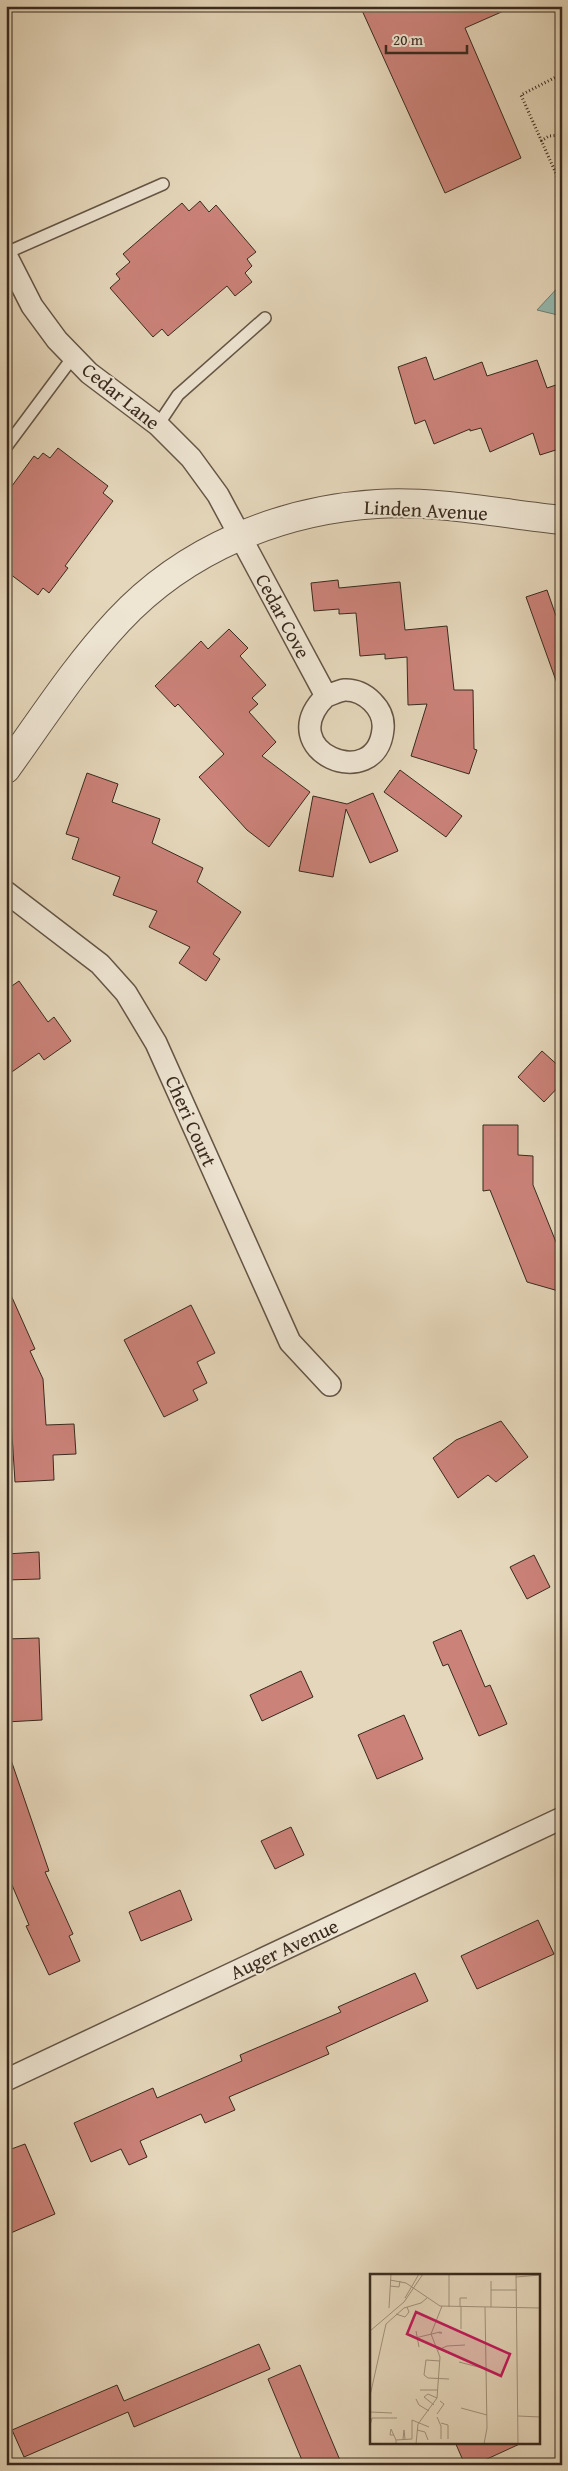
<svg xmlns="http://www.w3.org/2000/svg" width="568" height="2471" font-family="'Gentium Book Plus',serif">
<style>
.water{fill:#96bab0;stroke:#718076}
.building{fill:#cb8279;stroke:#392a1e}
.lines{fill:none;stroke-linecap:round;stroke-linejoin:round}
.service-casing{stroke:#645545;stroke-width:14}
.minor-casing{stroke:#645545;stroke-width:24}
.tertiary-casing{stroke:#645545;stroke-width:30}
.path{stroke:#392a1e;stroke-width:3;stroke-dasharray:1 2.5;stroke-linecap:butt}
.service{stroke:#eee5d3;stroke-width:11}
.minor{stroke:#eee5d3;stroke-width:21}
.tertiary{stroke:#eee5d3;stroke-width:28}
.labels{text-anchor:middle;stroke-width:4;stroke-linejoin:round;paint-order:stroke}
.street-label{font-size:20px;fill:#392a1e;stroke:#eee5d3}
.inset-road{fill:none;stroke:#a0927c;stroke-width:1}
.view{fill:#c2185b;fill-opacity:0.15;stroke:#c2185b;stroke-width:2.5}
.inset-edge{fill:none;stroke:#392a1e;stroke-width:2.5}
</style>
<rect width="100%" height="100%" fill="#e5d7bb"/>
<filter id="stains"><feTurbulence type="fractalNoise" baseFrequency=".004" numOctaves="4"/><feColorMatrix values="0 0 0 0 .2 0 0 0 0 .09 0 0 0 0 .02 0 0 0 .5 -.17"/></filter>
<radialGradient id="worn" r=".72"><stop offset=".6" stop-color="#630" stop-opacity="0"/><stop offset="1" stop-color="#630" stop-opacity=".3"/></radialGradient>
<!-- water -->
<path class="water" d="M 562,283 L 562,316 L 537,310 Z"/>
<!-- building -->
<path class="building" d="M 360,6 L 515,6 L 465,28 L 521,158 L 445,193 Z
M 200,201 L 209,212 L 216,205 L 256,252 L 247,259 L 252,266 L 245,273 L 252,282 L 235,296 L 227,286 L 168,336 L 162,329 L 153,337 L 110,288 L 120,279 L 116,274 L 130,262 L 123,254 L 182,203 L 189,211 Z
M 426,357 L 434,380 L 482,362 L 487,376 L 537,360 L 547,388 L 562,383 L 562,448 L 540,455 L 533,433 L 490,452 L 481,428 L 470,431 L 470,429 L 434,444 L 425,420 L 415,424 L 398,367 Z
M 58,448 L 108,486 L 103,493 L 113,501 L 65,566 L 68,568 L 49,593 L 43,588 L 38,595 L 6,571 L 6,494 L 34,456 L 38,459 L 43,453 L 50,458 Z
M 338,580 L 339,588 L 400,582 L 405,630 L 447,626 L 454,690 L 473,690 L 474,749 L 477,750 L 469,774 L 411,756 L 427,704 L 408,705 L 407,657 L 385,659 L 385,654 L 360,656 L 356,613 L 339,614 L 339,609 L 314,611 L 311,583 Z
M 547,590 L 556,616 L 562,614 L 562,689 L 559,689 L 526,597 Z
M 229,629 L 248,648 L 240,656 L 266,685 L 252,698 L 258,704 L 249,712 L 276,742 L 262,756 L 310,792 L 269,847 L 247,830 L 199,777 L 224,754 L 178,704 L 175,707 L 155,686 L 201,641 L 208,649 Z
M 400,770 L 462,816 L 446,837 L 384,792 Z
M 87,773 L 118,784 L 112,802 L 160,819 L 152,843 L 203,868 L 197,882 L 241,912 L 213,954 L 220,959 L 206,981 L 179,963 L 190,947 L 149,927 L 157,911 L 113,895 L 120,877 L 72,859 L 79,838 L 66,834 Z
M 373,793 L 398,851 L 370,863 L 346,809 L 333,877 L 299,871 L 313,796 L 347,804 Z
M 19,981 L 48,1022 L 54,1017 L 71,1041 L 44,1060 L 39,1053 L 6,1076 L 6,990 Z
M 542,1051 L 562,1069 L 562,1083 L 544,1102 L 518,1077 Z
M 483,1125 L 518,1125 L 518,1155 L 533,1156 L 533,1185 L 558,1247 L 562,1248 L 562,1292 L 527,1282 L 490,1190 L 483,1191 Z
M 6,1284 L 35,1349 L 30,1351 L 43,1379 L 46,1425 L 74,1424 L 76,1454 L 53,1455 L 54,1480 L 15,1482 L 9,1387 L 6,1380 Z
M 191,1305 L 215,1353 L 197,1362 L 207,1383 L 193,1390 L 198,1400 L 164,1417 L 124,1340 Z
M 501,1421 L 528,1457 L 496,1482 L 488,1475 L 458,1498 L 433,1458 L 456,1440 Z
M 39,1552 L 40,1579 L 6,1580 L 6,1554 Z
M 534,1555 L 550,1587 L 527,1599 L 510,1567 Z
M 461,1630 L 485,1687 L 490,1685 L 507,1724 L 479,1736 L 448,1664 L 443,1666 L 433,1642 Z
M 39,1638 L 42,1720 L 6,1722 L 6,1639 Z
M 301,1671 L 313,1697 L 262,1721 L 250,1695 Z
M 404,1715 L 423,1759 L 377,1779 L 358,1735 Z
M 10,1757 L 49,1871 L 45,1872 L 73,1934 L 69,1936 L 80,1961 L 49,1975 L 26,1926 L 29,1925 L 6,1871 L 6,1758 Z
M 291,1827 L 304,1855 L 275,1869 L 261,1841 Z
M 180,1890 L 192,1920 L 141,1941 L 129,1912 Z
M 538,1920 L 554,1954 L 477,1989 L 461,1956 Z
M 415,1973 L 428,2001 L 326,2047 L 329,2054 L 229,2097 L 235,2110 L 205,2123 L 201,2114 L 140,2141 L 147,2157 L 129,2165 L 121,2149 L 91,2162 L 74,2123 L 153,2088 L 157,2098 L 242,2061 L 240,2055 L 341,2012 L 338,2007 Z
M 25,2144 L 55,2214 L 6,2235 L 6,2151 Z
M 259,2344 L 270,2369 L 134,2427 L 128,2412 L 24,2457 L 12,2430 L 117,2385 L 124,2401 Z
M 300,2365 L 342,2465 L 304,2465 L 268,2379 Z
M 455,2442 L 524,2442 L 474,2465 L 465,2465 Z"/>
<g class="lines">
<!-- service casing -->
<g class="service-casing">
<path id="service" d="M 6,253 L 163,184
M 158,425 L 178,395 L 265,318
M 6,447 L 73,357"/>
</g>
<!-- minor casing -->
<g class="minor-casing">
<path id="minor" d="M 6,255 L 32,306 L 57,340 L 89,373 L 158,425 L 191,458 L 218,495 L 326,696 C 332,694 339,691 344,690 C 365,689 385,709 383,729 C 377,795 270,751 326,696
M 6,892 L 100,964 L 126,993 L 156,1043 L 290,1342 L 330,1385
M 6,2080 L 562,1818"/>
</g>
<!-- tertiary casing -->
<g class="tertiary-casing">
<path id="tertiary" d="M 6,769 C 42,719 76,666 118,621 C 185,549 280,510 377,504 C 435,500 504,514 562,520"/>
</g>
<!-- path -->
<path class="path" d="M 558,76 L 521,95 L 562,187
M 541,141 L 549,136 L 562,135"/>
<!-- service -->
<use href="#service" class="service"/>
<!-- minor -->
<use href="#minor" class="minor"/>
<!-- tertiary -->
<use href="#tertiary" class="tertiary"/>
</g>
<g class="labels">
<!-- street labels -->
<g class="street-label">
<text transform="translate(121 396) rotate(39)" y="7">Cedar Lane</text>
<text transform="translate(426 510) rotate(3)" y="7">Linden Avenue</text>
<text transform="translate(283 616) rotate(62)" y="7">Cedar Cove</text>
<text transform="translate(191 1121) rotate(66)" y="7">Cheri Court</text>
<text transform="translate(284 1949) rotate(-25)" y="7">Auger Avenue</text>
</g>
</g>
<!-- overview -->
<g transform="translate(370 2274)">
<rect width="170" height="170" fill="#e5d7bb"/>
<path class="inset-road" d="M 79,0 L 79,33M 146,0 L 148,170M 146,3 L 170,1M 20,6 L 36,9 L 70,32 L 170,34M 121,7 L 121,33M 20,12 L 29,13 L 30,7M 121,16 L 147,16M 35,24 L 49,0M 90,33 L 90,24 L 97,24M 91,33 L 91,55M 19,34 L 21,0M 26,40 L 35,43 L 39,38 L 37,33M 0,57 L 34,28 L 53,0M 46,57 L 49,73M 45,64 L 70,58 L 72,59 L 69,59M 68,76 L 77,72 L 95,71M 70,87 L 56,86 L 54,101 L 58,104 L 79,105M 89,88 L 116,95M 50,116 L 67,116M 0,122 L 16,50 L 34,34 L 51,29 L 57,24M 46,125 L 49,131 L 59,137M 64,131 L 54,123 L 58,120 L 67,124M 91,134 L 117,141M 0,138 L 22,139M 67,140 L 74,130 L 70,127M 148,142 L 170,143M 67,143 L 71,152 L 71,165M 71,149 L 78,151 L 78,165M 0,152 L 2,144 L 27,144M 47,156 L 55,158 L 58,166M 24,161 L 20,161 L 21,155 L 26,166M 33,165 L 34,156 L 35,165M 26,170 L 26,166 L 42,165 L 42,146 L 59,153M 46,170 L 48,150 L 67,124 L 70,83 L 61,60 L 72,32M 114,170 L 117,154 L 115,33"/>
<path class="view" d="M 46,38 L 140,80 L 131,102 L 37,60 Z"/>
<rect width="170" height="170" class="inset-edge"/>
</g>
<!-- margin -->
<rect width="568" height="2471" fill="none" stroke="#e5d7bb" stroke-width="25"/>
<rect x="8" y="8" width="553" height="2456" fill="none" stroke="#392a1e" stroke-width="2.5"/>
<rect x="12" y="12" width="543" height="2446" fill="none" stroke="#392a1e"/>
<!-- scale -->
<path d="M386 45v8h81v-8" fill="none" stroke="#392a1e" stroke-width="2.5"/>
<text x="393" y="45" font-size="15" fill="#392a1e" stroke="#eee5d3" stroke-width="4" paint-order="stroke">20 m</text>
<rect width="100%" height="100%" filter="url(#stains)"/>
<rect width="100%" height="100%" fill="url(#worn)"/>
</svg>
